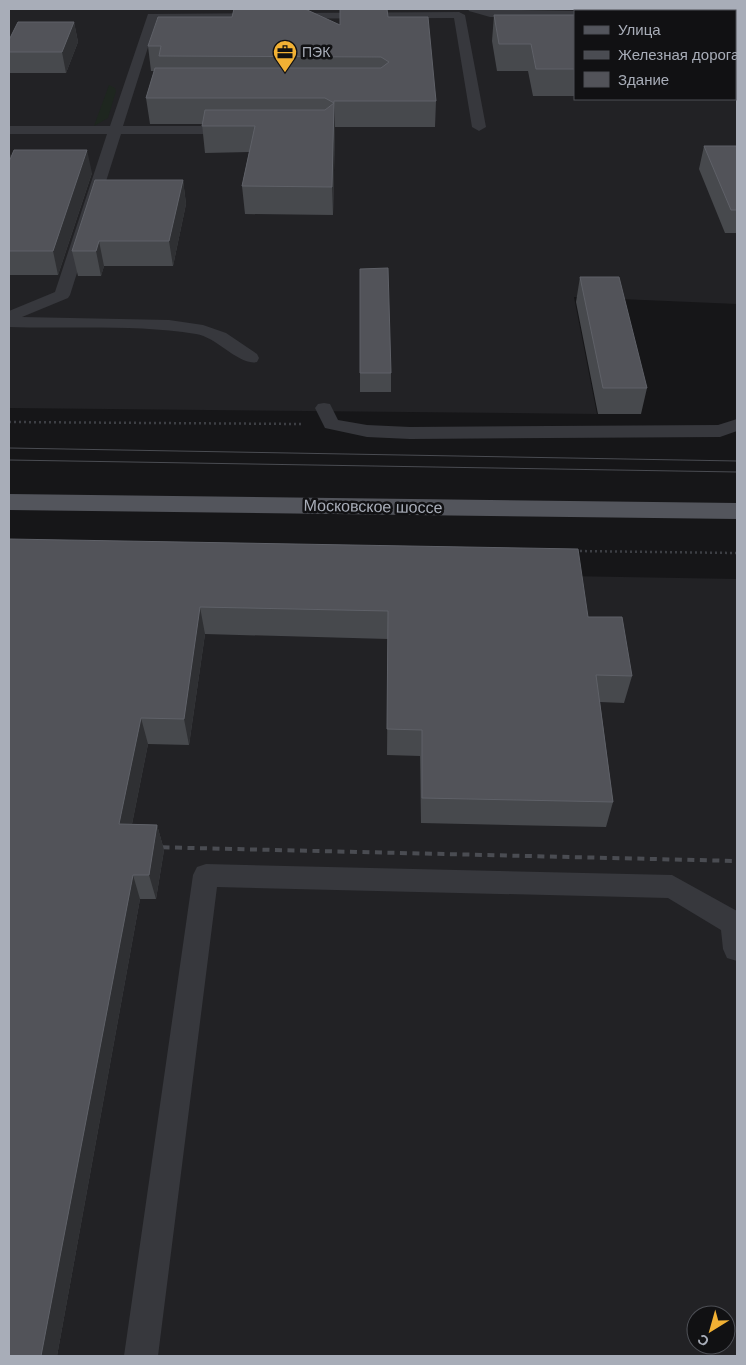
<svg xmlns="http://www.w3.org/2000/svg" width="746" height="1365" font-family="Helvetica,sans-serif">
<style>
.built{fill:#222225;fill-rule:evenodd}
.green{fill:#1e261f}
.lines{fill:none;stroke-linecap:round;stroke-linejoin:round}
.path{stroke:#3d3f44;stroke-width:2.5;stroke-dasharray:2 3;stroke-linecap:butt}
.service{fill:#37383d;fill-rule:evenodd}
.primary{fill:#53555c;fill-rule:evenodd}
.tram{stroke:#4a4c52;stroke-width:1}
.rail{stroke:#4a4c52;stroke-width:4;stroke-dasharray:7 5.5;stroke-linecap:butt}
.wall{fill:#47494d}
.shaded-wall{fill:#2f3033}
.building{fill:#525359;stroke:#5f6168}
.labels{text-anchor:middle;stroke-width:5;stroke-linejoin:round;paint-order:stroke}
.far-poi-label{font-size:14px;fill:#a8adb8;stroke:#111113;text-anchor:start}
.street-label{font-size:16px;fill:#a8adb8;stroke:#111113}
</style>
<rect width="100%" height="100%" fill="#161618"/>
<!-- built -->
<path class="built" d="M 9,9 L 737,9 L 737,304 L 574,297 L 597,414 L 9,408 ZM 575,11 L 735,11 L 735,99 L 575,99 Z
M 9,566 L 737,579 L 737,1356 L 9,1356 ZM 696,1315 L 726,1315 L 726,1345 L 696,1345 Z"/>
<!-- green -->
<path class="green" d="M 109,85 L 115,88 L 116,91 L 108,118 L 94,126 Z"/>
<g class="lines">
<!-- path -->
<path class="path" d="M 9,422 L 301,424
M 575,551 L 737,553"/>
<!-- service -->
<path class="service" d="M 468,9 L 577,11 L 575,11 L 575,17 L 490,17 L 469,11 Z
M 737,10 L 737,16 L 735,16 L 735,11 L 731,11 Z
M 459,12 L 465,15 L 486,127 L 479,131 L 472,127 L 454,18 L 157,19 L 123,126 L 233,126 L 240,130 L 233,134 L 121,134 L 70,295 L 68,298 L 22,317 L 169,320 L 203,325 L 226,333 L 257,354 L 259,358 L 257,362 C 239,366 217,337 196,334 C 135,324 71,329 9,327 L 9,311 L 55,292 L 107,134 L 9,134 L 9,126 L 110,126 L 148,14 Z
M 324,403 L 330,404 L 338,420 L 367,425 L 410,427 L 718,425 L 737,419 L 737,431 L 720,437 L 410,439 L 367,437 L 325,428 L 315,408 L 318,404 Z
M 206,864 L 672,875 L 737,911 L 737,961 L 727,958 L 723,949 L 721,930 L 668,898 L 217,887 L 158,1356 L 124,1356 L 193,875 L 197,867 Z"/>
<!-- primary -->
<path class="primary" d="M 9,494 L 737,503 L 737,519 L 9,510 Z"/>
<!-- tram -->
<path class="tram" d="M 9,448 L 737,461
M 9,460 L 737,472"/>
<!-- rail -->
<path class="rail" d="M 150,847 L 737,861"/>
</g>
<!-- wall -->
<path class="wall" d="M 494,15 L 575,15 L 575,96 L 533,96 L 528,71 L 497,71 L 492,41 Z
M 735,15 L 737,15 L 737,96 L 735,96 Z
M 388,17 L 436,101 L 435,127 L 335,127 L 333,215 L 245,214 L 242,186 L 249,152 L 205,153 L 202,124 L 150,124 L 146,98 L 154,71 L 151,71 L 148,46 L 340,25 Z
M 74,22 L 78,42 L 66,73 L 9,73 L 9,40 Z
M 704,146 L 737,149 L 737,233 L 725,233 L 699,169 Z
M 9,150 L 11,158 L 92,173 L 58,275 L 9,275 Z
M 183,180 L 186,204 L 173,266 L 104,266 L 101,276 L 78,276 L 72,251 Z
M 360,269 L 391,373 L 391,392 L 360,392 Z
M 580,277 L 647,388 L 641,414 L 598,414 L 576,302 Z
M 9,539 L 588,617 L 632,676 L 624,703 L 600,702 L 613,802 L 606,827 L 421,823 L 420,756 L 387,755 L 388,639 L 205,634 L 189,745 L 148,744 L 132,824 L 157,825 L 164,850 L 156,899 L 140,899 L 57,1356 L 9,1356 Z"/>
<!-- shaded-wall -->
<path class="shaded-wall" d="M 74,22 L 78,42 L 66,73 L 62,52 Z
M 334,101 L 335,127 L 333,215 L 332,187 Z
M 9,150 L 13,166 L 9,174 Z
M 87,150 L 92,173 L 58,275 L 53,251 Z
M 183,180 L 186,204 L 173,266 L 169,241 Z
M 99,241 L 104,266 L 101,276 L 96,251 Z
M 200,607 L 205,634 L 189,745 L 184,719 Z
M 141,718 L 148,744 L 127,849 L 119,824 Z
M 157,825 L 164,850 L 156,899 L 149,875 Z
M 133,875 L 140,899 L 57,1356 L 41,1356 Z"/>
<!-- building -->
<path class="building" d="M 234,9 L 305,9 L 340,25 L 340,9 L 387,9 L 388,17 L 428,17 L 436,101 L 334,101 L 332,187 L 242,186 L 255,126 L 202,126 L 205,110 L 325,110 L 334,103 L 325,98 L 146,98 L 155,68 L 381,68 L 389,62 L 381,57 L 159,56 L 161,46 L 148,46 L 158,17 L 232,17 Z
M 494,15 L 575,15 L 575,69 L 536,69 L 531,44 L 499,44 Z
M 735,15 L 737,15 L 737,69 L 735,69 Z
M 18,22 L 74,22 L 62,52 L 9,52 L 9,40 Z
M 704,146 L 736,146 L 737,149 L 737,210 L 731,210 Z
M 14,150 L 87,150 L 53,251 L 9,251 L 9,162 Z
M 95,180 L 183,180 L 169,241 L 99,241 L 96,251 L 72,251 Z
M 388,268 L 391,373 L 360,373 L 360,269 Z
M 580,277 L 619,277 L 647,388 L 603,388 Z
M 9,539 L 578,549 L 588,617 L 622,617 L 632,676 L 596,675 L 613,802 L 422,798 L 422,730 L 387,729 L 388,611 L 200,607 L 184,719 L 141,718 L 119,824 L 157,825 L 149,875 L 133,875 L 41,1356 L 9,1356 Z"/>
<!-- icons -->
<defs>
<g id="office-pin" transform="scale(1.25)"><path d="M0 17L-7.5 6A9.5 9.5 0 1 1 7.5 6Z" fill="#f2b134" stroke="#111113"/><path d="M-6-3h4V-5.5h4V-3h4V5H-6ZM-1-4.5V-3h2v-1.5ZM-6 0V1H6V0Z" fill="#111"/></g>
</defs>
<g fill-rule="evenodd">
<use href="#office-pin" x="285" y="52"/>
</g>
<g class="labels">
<!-- far-poi labels -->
<g class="far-poi-label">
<text x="302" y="57">ПЭК</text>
</g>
<!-- street labels -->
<g class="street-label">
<text transform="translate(373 506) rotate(1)" y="6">Московское шоссе</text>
</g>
</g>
<!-- border -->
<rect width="746" height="1365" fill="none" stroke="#a8adb8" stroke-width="20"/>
<!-- legend -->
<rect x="574" y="10" width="162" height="90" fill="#111113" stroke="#4d4f55"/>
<rect x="584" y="26" width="25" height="8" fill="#53555c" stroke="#4d4f55"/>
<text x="618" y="35" font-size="15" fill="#a8adb8">Улица</text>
<rect x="584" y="51" width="25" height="8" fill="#4a4c52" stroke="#4d4f55"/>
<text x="618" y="60" font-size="15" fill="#a8adb8">Железная дорога</text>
<rect x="584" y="72" width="25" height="15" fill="#525359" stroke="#4d4f55"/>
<text x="618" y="85" font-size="15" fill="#a8adb8">Здание</text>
<!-- north arrow -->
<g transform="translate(711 1330) rotate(217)"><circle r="24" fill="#111113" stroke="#4d4f55"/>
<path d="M0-4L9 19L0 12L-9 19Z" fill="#f2b134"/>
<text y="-8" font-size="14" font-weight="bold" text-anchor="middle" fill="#a8adb8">С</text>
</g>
</svg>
